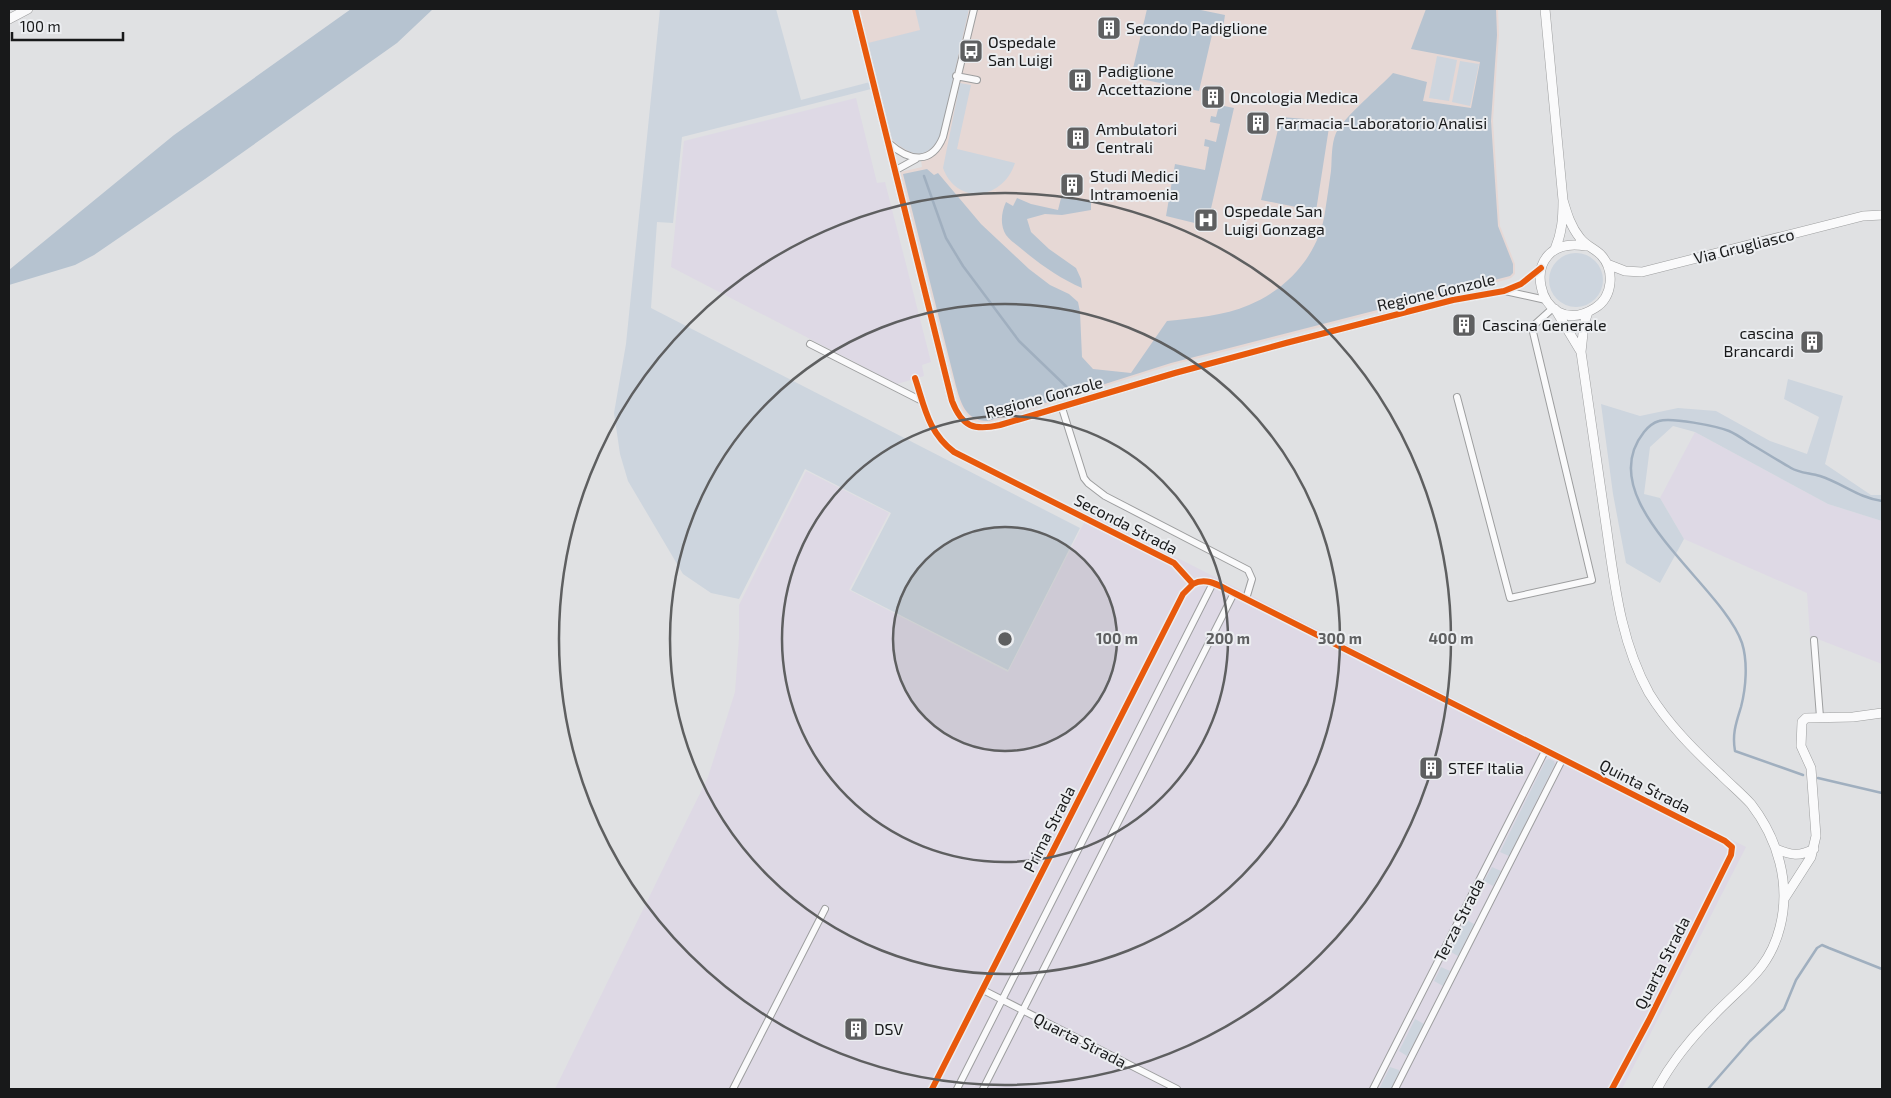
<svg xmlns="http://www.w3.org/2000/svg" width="1891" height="1098" font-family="'Exo 2',sans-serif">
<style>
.industrial{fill:#ded9e5}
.medical{fill:#e6d8d5}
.green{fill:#cdd5de}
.forest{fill:#b6c3d0}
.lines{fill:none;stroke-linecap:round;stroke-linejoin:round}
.stream{stroke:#a0afbf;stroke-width:2.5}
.street-casing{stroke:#9d9e9f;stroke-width:8}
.secondary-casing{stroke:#9d9e9f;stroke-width:10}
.street{stroke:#fafafb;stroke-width:6}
.secondary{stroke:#fafafb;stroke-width:9}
.cycleway-casing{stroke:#eceef1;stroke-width:9}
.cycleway{stroke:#e8590c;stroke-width:6}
.ring{fill:none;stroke:#5e5f60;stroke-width:2.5}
.labels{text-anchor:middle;stroke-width:4;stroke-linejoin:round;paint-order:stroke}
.poi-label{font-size:16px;fill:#18191a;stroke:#eceef1;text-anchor:start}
.street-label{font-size:16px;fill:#18191a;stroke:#eceef1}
.centre{fill:#5e5f60;stroke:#eceef1;stroke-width:2.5}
.ring-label{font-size:15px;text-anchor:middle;font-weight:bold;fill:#5e5f60;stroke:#eceef1;stroke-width:4;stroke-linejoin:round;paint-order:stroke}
</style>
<rect width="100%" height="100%" fill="#e0e1e3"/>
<!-- industrial -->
<path class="industrial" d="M 856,98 L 877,183 L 885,182 L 931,362 L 922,365 L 924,376 L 897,384 L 671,267 L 684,141 Z
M 1695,432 L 1828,504 L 1882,521 L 1882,664 L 1810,636 L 1807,593 L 1684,539 L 1660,498 Z
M 806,471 L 889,513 L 849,590 L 1008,672 L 1089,513 L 1746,847 L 1622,1089 L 555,1089 L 708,777 L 735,692 L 739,638 L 739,605 Z"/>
<!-- medical -->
<path class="medical" d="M 859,9 L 1498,9 L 1499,35 L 1493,121 L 1500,226 L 1515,264 L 1515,274 L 1511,278 L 1505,280 L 1172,365 L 988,423 L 980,423 L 972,420 L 963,411 L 958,399 L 900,172 L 922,167 L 920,154 L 909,153 L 902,149 L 892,139 Z"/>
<!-- green -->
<path class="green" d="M 660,9 L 776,9 L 801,100 L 870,82 L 871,89 L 682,137 L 673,223 L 657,222 L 651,308 L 1080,528 L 1008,670 L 851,590 L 891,513 L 805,469 L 739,599 L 711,593 L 683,574 L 628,481 L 620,454 L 614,413 L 626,344 Z
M 915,9 L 969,9 L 940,136 C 927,162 909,156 892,139 L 868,43 L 920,30 Z
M 1437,56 L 1457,60 L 1449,101 L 1429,98 Z
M 1460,61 L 1479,64 L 1470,106 L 1452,102 Z
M 960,83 L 971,85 L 957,149 L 1015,163 C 1003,200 957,206 943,168 Z
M1549 280a27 27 0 1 1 54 0a27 27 0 1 1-54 0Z
M 1788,379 L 1843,396 L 1825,464 L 1871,495 L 1882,495 L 1882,521 L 1828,504 L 1695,432 L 1673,426 L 1650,447 L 1644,494 L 1660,498 L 1684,539 L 1660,583 L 1626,563 L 1613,494 L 1601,404 L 1640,416 L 1678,408 L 1716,411 L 1770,441 L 1807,454 L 1819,417 L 1784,399 Z
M 1549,759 L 1554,761 L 1555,764 L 1509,856 L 1500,852 L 1546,760 Z
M 1492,867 L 1501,871 L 1493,886 L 1484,881 Z
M 1465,919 L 1474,924 L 1458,956 L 1449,951 Z
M 1441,967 L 1450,971 L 1443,986 L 1434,981 Z
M 1415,1019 L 1424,1024 L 1407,1056 L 1399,1051 Z
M 1390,1067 L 1399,1070 L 1399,1073 L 1391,1089 L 1379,1089 Z"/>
<!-- forest -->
<path class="forest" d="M 351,9 L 433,9 L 397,43 L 205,179 L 94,255 L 75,265 L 9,285 L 9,270 L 174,135 Z
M 1147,9 L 1196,9 L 1225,15 L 1223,28 L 1214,26 L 1199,91 L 1131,77 Z
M 1426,9 L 1496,9 L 1497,35 L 1491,121 L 1498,226 L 1513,264 L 1513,273 L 1510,276 L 1171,363 L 988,421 C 966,421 961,404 956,386 L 903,174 L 927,169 L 934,175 L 938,173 L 981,224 L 1029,269 L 1050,285 L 1069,294 L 1078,302 L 1080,312 L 1082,357 L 1093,369 L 1131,373 L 1167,321 C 1194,318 1224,316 1249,305 C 1288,289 1319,254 1325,212 C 1327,199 1329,185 1331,171 C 1332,159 1331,145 1336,133 C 1345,116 1379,88 1393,73 L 1427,82 L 1423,101 L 1471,108 L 1480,62 L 1411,49 Z
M 1219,105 L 1234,108 L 1207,226 L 1166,216 L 1175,164 L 1205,170 L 1209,147 L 1204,146 L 1205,139 L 1216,142 L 1220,124 L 1210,122 L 1211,116 L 1216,117 Z
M 1281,117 L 1330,121 L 1316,211 L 1261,200 Z
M 1017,198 L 1031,204 L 1058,210 L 1061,198 L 1091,201 L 1091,210 L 1062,215 L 1045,214 L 1027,219 L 1031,232 L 1049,249 L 1076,268 L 1081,279 L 1082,288 C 1059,278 1038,263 1018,246 C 1014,243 1009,239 1006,235 C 1000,225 1001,213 1006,202 L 1013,206 Z"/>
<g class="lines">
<!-- stream -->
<path class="stream" d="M 924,176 L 946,238 L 963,266 L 1019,341 L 1073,393
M 1803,775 L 1735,751 C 1732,734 1736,723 1741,707 C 1746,688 1748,662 1742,643 C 1722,584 1589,501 1644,432 C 1648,427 1652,423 1659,421 C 1671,417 1716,426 1729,431 C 1736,434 1743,439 1749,443 C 1763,451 1777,460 1791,468 C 1799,473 1810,473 1820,476 C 1842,483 1859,498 1882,501
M 1818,778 L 1882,793
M 1708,1089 L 1750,1041 L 1784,1009 L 1796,980 L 1817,948 L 1822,945 L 1829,948 L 1882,969"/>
<!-- street casing -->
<g class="street-casing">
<path id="street" d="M 855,9 L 952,401 C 962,427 974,431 1000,425 L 1175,373 L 1286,343 L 1453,300 L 1504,291 L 1521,284 L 1541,268
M 956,76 L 977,80
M 890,144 C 910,162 932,164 943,137 L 974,9
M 896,170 L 916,159
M 1505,291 L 1546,300
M 810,344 L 922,401
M 915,378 C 925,408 928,432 954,452 L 1174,563 L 1193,584 C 1207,576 1221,587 1234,593 L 1725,841 L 1732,847 L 1731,855 L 1649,1020 L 1612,1089
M 1457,397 L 1510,598 L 1592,580 L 1533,332 L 1533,326 L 1553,308
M 1062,408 L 1084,478 L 1088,483 L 1105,496 L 1248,570 L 1252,579 L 1246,599
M 1814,640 L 1820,717
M 983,990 L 1177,1089
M 733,1089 L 825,909
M 932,1089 L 1183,594 L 1193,584
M 957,1089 L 1213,583
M 983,1089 L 1234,593
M 1373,1089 L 1545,751
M 1395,1089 L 1562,760"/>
</g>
<!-- secondary casing -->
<g class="secondary-casing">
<path id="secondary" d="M 1545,9 L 1563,200 C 1563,218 1562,233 1555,249
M 9,19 L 28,9
M 1563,200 C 1567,214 1571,227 1580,238 C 1586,246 1594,248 1601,255 C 1615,270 1613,297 1595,308 C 1537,345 1512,233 1586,246
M 1607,264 L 1625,271 L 1642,272 L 1863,216 L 1882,215
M 1555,309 L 1581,352
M 1588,312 L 1584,324 L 1581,352 C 1589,407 1597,463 1605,518 C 1614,578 1619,639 1649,693 C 1668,724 1694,750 1721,775 C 1731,785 1742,794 1751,804 C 1778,839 1791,884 1780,927 C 1769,971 1742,985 1713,1016 C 1692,1037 1671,1063 1657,1089
M 1776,849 C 1791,855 1799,857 1814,849
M 1784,899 L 1811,857 L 1816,836 L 1811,768 L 1801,746 L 1802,722 L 1806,718 L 1853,717 L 1882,713"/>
</g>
<!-- street -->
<use href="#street" class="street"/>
<!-- secondary -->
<use href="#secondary" class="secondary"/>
<!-- cycleway casing -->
<g class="cycleway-casing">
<path id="cycleway" d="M 855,9 L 952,401 C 962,427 974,431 1000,425 L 1175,373 L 1286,343 L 1453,300 L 1504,291 L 1521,284 L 1541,268
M 915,378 C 925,408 928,432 954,452 L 1174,563 L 1193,584 C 1207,576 1221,587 1234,593 L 1725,841 L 1732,847 L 1731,855 L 1649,1020 L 1612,1089
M 932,1089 L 1183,594 L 1193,584"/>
</g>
<!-- cycleway -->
<use href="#cycleway" class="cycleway"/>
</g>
<!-- distance rings -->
<circle cx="1005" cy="639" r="112" fill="#5e5f60" fill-opacity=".12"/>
<g class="ring">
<circle cx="1005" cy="639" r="112"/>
<circle cx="1005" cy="639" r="223"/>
<circle cx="1005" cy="639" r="335"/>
<circle cx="1005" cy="639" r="446"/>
</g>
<!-- icons -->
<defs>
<g id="building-square" transform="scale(1.25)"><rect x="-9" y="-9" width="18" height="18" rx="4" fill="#5e5f60" stroke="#eceef1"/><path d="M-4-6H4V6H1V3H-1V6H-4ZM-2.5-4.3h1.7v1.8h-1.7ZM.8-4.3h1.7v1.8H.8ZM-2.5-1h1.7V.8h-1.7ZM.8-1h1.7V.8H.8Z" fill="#fff"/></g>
<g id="bus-square" transform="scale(1.25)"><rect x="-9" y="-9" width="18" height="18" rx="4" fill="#5e5f60" stroke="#eceef1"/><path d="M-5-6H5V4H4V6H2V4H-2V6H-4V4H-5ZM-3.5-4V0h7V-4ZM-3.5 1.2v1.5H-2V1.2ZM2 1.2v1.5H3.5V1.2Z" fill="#fff"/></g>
<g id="hospital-square" transform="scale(1.25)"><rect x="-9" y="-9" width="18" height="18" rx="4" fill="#5e5f60" stroke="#eceef1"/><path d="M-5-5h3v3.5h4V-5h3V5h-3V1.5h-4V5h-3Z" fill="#fff"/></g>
</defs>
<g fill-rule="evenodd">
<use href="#building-square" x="1109" y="28"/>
<use href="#bus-square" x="971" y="51"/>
<use href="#building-square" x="1080" y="80"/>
<use href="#building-square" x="1213" y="97"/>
<use href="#building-square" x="1258" y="123"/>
<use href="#building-square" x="1078" y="138"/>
<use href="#building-square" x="1072" y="185"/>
<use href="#hospital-square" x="1206" y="220"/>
<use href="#building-square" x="1464" y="325"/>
<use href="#building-square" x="1812" y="342"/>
<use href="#building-square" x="1431" y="768"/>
<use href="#building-square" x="856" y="1029"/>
</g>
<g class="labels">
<!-- poi labels -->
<g class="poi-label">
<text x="1126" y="34">Secondo Padiglione</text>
<text x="988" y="48">Ospedale<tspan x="988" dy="18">San Luigi</tspan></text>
<text x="1098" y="77">Padiglione<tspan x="1098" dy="18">Accettazione</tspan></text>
<text x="1230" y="103">Oncologia Medica</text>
<text x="1276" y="129">Farmacia-Laboratorio Analisi</text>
<text x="1096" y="135">Ambulatori<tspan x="1096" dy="18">Centrali</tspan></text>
<text x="1090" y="182">Studi Medici<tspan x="1090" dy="18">Intramoenia</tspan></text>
<text x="1224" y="217">Ospedale San<tspan x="1224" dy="18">Luigi Gonzaga</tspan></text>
<text x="1482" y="331">Cascina Generale</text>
<text x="1794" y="339" text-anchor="end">cascina<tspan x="1794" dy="18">Brancardi</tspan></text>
<text x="1448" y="774">STEF Italia</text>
<text x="874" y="1035">DSV</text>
</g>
<!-- street labels -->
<g class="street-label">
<text transform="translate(1744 246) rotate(-14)" y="6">Via Grugliasco</text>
<text transform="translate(1436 292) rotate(-13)" y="6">Regione Gonzole</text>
<text transform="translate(1044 397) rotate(-15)" y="6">Regione Gonzole</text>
<text transform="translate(1126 524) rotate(27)" y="6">Seconda Strada</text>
<text transform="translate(1645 786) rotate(27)" y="6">Quinta Strada</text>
<text transform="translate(1049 829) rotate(-63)" y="6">Prima Strada</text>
<text transform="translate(1459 920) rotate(-63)" y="6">Terza Strada</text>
<text transform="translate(1662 963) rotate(-63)" y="6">Quarta Strada</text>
<text transform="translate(1080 1040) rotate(27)" y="6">Quarta Strada</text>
</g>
</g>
<circle cx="1005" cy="639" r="8" class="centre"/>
<g class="ring-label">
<text x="1117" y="644">100 m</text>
<text x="1228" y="644">200 m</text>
<text x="1340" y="644">300 m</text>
<text x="1451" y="644">400 m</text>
</g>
<!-- border -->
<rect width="1891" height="1098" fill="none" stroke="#18191a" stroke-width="20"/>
<!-- scale -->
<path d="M12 32v8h111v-8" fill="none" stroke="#18191a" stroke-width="2.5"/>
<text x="20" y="32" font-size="15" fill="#18191a" stroke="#eceef1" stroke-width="4" paint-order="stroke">100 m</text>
</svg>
